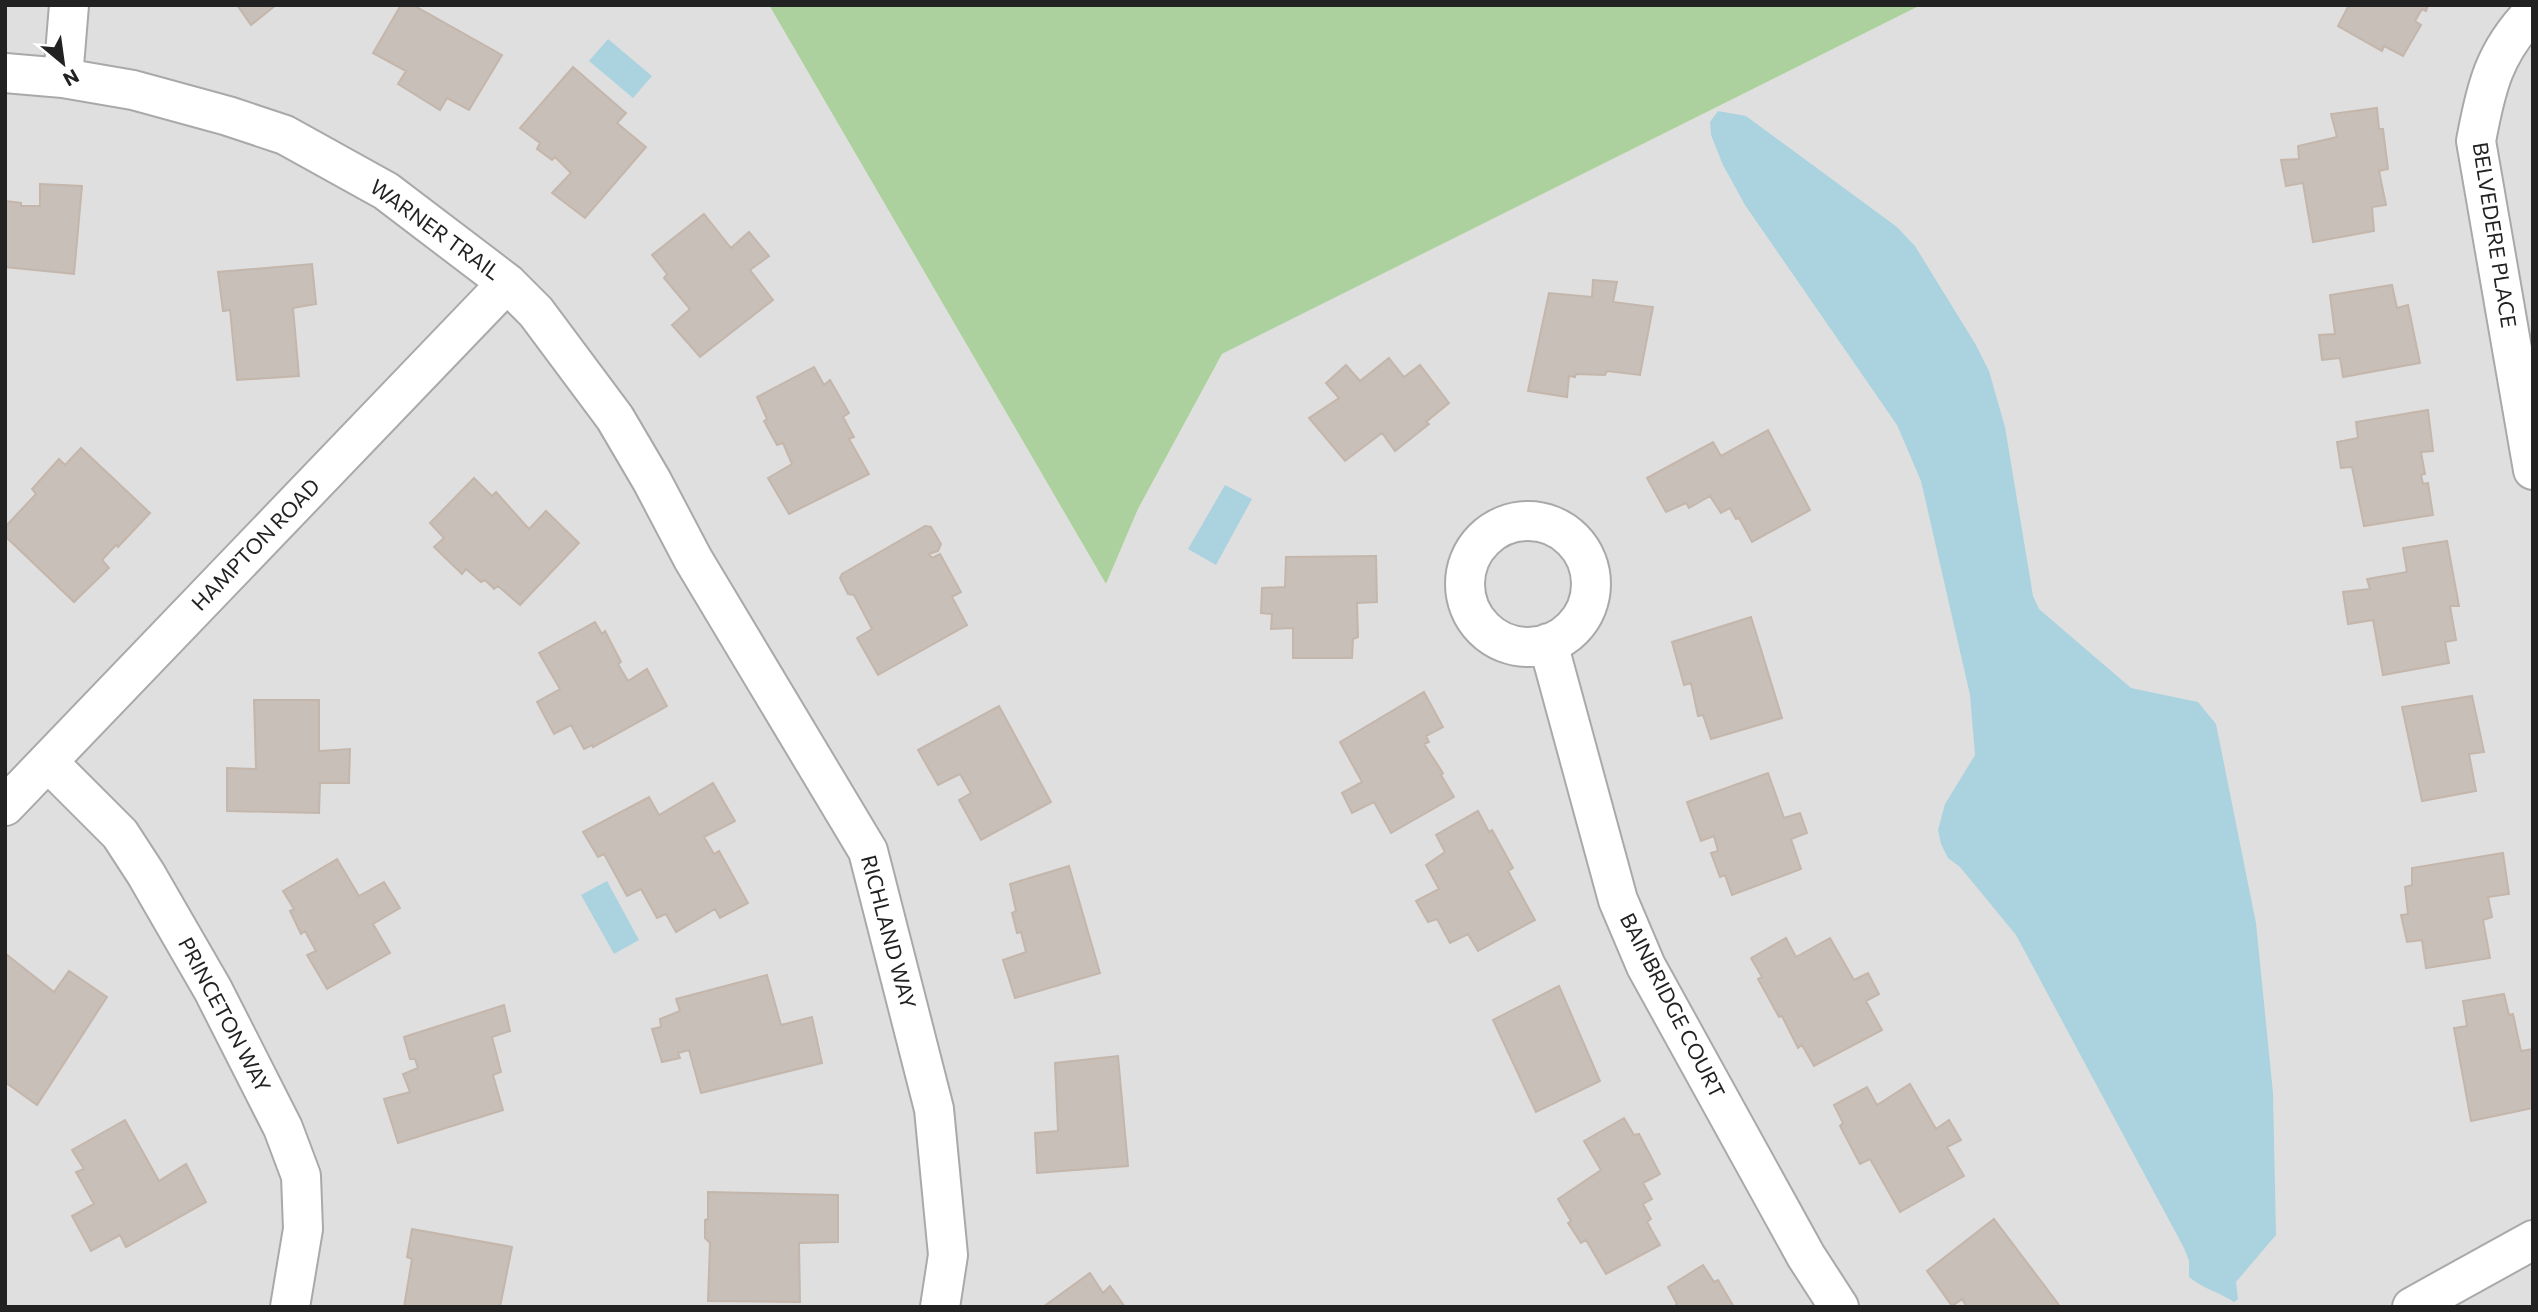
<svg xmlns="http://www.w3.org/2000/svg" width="2538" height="1312" font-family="Commissioner,sans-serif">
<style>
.residential{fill:#e0dfdf}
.forest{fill:#add19e}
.water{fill:#aad3df}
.building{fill:#c7bfb8;stroke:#c4b6ab;stroke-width:2}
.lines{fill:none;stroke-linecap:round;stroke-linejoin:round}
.street-casing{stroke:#a9a9a9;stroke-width:42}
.street{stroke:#fff;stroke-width:38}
.labels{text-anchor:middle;stroke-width:6;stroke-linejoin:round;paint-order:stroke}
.street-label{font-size:21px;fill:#222;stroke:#fff}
</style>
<rect width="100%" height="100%" fill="#f2efe9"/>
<!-- residential -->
<path class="residential" d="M 5,5 L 769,5 L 1106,584 L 1138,509 L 1222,354 L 1921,5 L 2533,5 L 2533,1307 L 5,1307 Z"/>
<!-- forest -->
<path class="forest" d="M 769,5 L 1921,5 L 1222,354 L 1138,509 L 1106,584 Z"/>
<!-- water -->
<path class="water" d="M 608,39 L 652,76 L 633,98 L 589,61 Z
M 1718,111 L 1746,116 L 1897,227 L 1915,246 L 1976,345 L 1989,371 L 2005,427 L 2033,596 L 2039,609 L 2131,688 L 2198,702 L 2216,724 L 2256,923 L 2273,1093 L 2276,1235 L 2236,1282 L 2238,1299 L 2234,1302 C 2219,1292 2203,1289 2189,1277 L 2189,1261 L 2184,1248 L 2016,935 L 1960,867 L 1948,858 L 1941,844 L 1938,830 L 1945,804 L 1975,755 L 1970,695 L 1921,481 L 1897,425 L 1745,205 L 1723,165 L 1711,135 L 1710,122 Z
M 1225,485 L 1252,499 L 1216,565 L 1188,549 Z
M 607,881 L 639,940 L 614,954 L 581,895 Z"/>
<!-- building -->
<path class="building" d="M 237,5 L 276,5 L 251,25 Z
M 401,5 L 413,5 L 502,55 L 469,110 L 447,98 L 440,110 L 398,84 L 406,71 L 373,53 Z
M 2349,5 L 2428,5 L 2426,11 L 2422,9 L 2415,21 L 2421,25 L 2403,56 L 2384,46 L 2382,51 L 2338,26 Z
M 573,67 L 626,113 L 617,123 L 646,147 L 585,218 L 552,193 L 571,173 L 555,157 L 552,160 L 537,149 L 540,143 L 520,128 Z
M 2377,108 L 2379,129 L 2383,129 L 2388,169 L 2379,171 L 2386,205 L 2372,207 L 2374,231 L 2313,242 L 2303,183 L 2286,186 L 2281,160 L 2299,159 L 2298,146 L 2337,137 L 2331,114 Z
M 40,184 L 82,186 L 74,274 L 5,267 L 5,201 L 21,203 L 21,206 L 40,206 Z
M 704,214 L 731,248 L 749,232 L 769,256 L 750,270 L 773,300 L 700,357 L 672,325 L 690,309 L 664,278 L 667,274 L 652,255 Z
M 312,264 L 316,304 L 293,308 L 299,376 L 237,380 L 230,310 L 223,311 L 218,272 Z
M 1593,280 L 1617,282 L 1613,302 L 1653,307 L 1640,375 L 1607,371 L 1605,375 L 1576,374 L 1575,377 L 1569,376 L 1567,397 L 1528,391 L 1549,293 L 1592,297 Z
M 2392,285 L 2397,308 L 2408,305 L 2420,363 L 2343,377 L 2340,358 L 2322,360 L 2319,335 L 2335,334 L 2330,295 Z
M 1389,358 L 1404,377 L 1420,365 L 1449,403 L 1426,422 L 1429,424 L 1395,451 L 1382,433 L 1345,461 L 1309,418 L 1339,398 L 1326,383 L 1346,365 L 1360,381 Z
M 814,367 L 824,385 L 830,380 L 849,413 L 843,417 L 854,437 L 849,439 L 869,474 L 789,514 L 768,478 L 792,464 L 783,443 L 777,445 L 764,421 L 767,419 L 757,397 Z
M 2428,410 L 2433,451 L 2421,452 L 2425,474 L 2421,475 L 2423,484 L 2428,483 L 2433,515 L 2364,526 L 2352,467 L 2341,468 L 2337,442 L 2358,438 L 2356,422 Z
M 1768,430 L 1810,510 L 1752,542 L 1739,518 L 1736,519 L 1730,508 L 1721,513 L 1710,496 L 1689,508 L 1686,503 L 1666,512 L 1647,478 L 1713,442 L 1721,456 Z
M 81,448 L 150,513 L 118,547 L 116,545 L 102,560 L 109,568 L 74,602 L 5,536 L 5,527 L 36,494 L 32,489 L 59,459 L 65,465 Z
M 474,478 L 492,496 L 496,492 L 529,529 L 546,511 L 579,543 L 520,605 L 498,586 L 494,589 L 485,580 L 481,582 L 466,569 L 462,574 L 434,547 L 444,538 L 430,523 Z
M 925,526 L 931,527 L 941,544 L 938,551 L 929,554 L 932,558 L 940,554 L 961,592 L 952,597 L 967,625 L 878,675 L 857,638 L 872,629 L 854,595 L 848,594 L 840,578 L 842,574 Z
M 2447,541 L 2459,606 L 2450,606 L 2456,640 L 2445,642 L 2449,663 L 2383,675 L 2373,620 L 2348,624 L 2343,592 L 2370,589 L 2367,579 L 2407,572 L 2403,548 Z
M 1376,556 L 1377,602 L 1357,603 L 1358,637 L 1353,639 L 1352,658 L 1293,658 L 1293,628 L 1271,629 L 1272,614 L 1261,613 L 1262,588 L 1285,587 L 1286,557 Z
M 1751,617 L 1782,718 L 1711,739 L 1703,715 L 1698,716 L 1691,683 L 1684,685 L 1672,642 Z
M 595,622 L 602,634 L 605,631 L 621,662 L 618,664 L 628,681 L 647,669 L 667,706 L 593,747 L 592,745 L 584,749 L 571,725 L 554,734 L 537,702 L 560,689 L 539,653 Z
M 1424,692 L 1443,727 L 1426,736 L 1429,742 L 1424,744 L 1443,773 L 1441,775 L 1454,797 L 1391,833 L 1374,802 L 1352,813 L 1342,793 L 1362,782 L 1340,742 Z
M 2472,696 L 2484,752 L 2469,754 L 2476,791 L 2422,801 L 2402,707 Z
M 254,700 L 319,700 L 319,751 L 350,749 L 349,783 L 320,783 L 319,813 L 227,811 L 227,768 L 256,769 Z
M 999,706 L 1051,802 L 981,840 L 959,800 L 971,793 L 960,774 L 938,785 L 918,750 Z
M 1768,773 L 1784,818 L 1800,813 L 1807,833 L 1791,839 L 1801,869 L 1732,895 L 1725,875 L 1720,877 L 1711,853 L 1718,851 L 1714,836 L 1701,841 L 1687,802 Z
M 713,783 L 735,821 L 704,837 L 714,854 L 719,851 L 748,903 L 720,918 L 715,909 L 676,932 L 666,914 L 657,918 L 641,889 L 627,896 L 604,854 L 598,857 L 583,832 L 649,797 L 659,815 Z
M 1478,811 L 1489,832 L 1492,830 L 1513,868 L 1508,871 L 1535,920 L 1478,951 L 1468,934 L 1450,943 L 1437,919 L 1428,922 L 1416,901 L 1439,889 L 1426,865 L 1445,852 L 1436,835 Z
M 2503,853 L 2509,894 L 2488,897 L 2492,917 L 2483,920 L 2490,958 L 2426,968 L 2422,940 L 2407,942 L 2401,915 L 2408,914 L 2405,887 L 2412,885 L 2412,868 Z
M 337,859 L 359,896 L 384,882 L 400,908 L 373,924 L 390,953 L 327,989 L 307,955 L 316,951 L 305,931 L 301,934 L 290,911 L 294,909 L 283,891 Z
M 1069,866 L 1100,973 L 1015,998 L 1003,960 L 1026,952 L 1021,932 L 1017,933 L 1012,913 L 1016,911 L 1010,884 Z
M 1786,938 L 1796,957 L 1830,938 L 1854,980 L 1868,973 L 1879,994 L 1866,1001 L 1882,1030 L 1814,1066 L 1802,1045 L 1798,1048 L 1782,1016 L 1779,1017 L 1758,979 L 1762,977 L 1751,958 Z
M 6,954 L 54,992 L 69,971 L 107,997 L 37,1105 L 5,1082 Z
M 767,975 L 781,1025 L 812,1017 L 822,1063 L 701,1093 L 689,1050 L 678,1053 L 680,1058 L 662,1062 L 652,1029 L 661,1027 L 660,1019 L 680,1011 L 676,999 Z
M 1559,986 L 1600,1081 L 1536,1112 L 1493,1020 Z
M 2504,994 L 2509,1015 L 2513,1014 L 2521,1051 L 2533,1049 L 2533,1108 L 2471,1121 L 2454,1028 L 2467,1026 L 2463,1001 Z
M 504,1005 L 510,1031 L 492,1037 L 501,1072 L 493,1075 L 503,1110 L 398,1143 L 384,1099 L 410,1092 L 403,1074 L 418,1068 L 415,1059 L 410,1059 L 404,1037 Z
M 1118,1056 L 1128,1166 L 1037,1173 L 1035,1133 L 1058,1131 L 1055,1063 Z
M 1910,1084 L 1936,1129 L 1949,1120 L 1961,1140 L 1947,1147 L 1964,1176 L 1900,1212 L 1870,1159 L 1860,1164 L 1840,1126 L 1843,1123 L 1834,1105 L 1867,1087 L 1877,1105 Z
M 1624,1118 L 1634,1135 L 1639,1134 L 1660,1174 L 1643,1183 L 1652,1199 L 1643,1204 L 1651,1219 L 1647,1222 L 1660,1245 L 1606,1274 L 1586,1240 L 1581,1243 L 1568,1223 L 1571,1221 L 1558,1199 L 1601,1170 L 1584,1141 Z
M 125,1120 L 159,1181 L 186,1164 L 206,1202 L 126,1247 L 120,1235 L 91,1251 L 72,1216 L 94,1204 L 76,1172 L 84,1169 L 72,1150 Z
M 708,1192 L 838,1195 L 838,1242 L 799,1243 L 800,1302 L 708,1301 L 710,1243 L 705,1238 L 705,1220 L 708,1219 Z
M 1994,1219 L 2059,1305 L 2056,1307 L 1967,1307 L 1962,1299 L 1952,1306 L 1927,1271 Z
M 412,1229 L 512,1247 L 500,1307 L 404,1307 L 412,1259 L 407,1257 Z
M 1703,1265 L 1714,1282 L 1718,1280 L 1734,1307 L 1674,1307 L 1677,1304 L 1668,1287 Z
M 1090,1273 L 1103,1293 L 1110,1286 L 1125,1307 L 1043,1307 Z"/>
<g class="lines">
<!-- street casing -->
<g class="street-casing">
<path id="street" d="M 2533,12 C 2494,52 2486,87 2476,141 L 2533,470
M 5,73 L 63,78 L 133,90 L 228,116 L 285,135 L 386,191 L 507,283 L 536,312 L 615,418 L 652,481 L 693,559 L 868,851 L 934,1109 L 948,1255 L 940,1307
M 63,78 L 69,5
M1465 584a63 63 0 1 1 126 0a63 63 0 1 1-126 0Z
M 1548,643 L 1618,900 L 1646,966 L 1806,1256 L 1839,1307
M 48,762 L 120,834 L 146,874 L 213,990 L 283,1128 L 301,1176 L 303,1229 L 290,1307
M 5,806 L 507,283
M 2412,1307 L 2533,1240"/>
</g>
<!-- street -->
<use href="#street" class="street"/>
</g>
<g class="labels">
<!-- street labels -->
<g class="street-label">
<text transform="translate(435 230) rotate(36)" y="7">WARNER TRAIL</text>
<text transform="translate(2494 235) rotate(81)" y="7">BELVEDERE PLACE</text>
<text transform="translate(256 545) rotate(-46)" y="7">HAMPTON ROAD</text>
<text transform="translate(888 932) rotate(75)" y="7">RICHLAND WAY</text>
<text transform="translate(1672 1006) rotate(63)" y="7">BAINBRIDGE COURT</text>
<text transform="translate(224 1015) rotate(62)" y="7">PRINCETON WAY</text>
</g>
</g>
<!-- border -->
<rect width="2538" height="1312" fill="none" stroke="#222222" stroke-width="14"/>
<!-- north arrow -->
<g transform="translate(63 63) rotate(151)" stroke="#ffffff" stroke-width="5" paint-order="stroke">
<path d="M0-5L12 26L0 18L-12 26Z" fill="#222222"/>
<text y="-10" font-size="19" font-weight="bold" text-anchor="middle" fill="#222222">N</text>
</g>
</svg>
